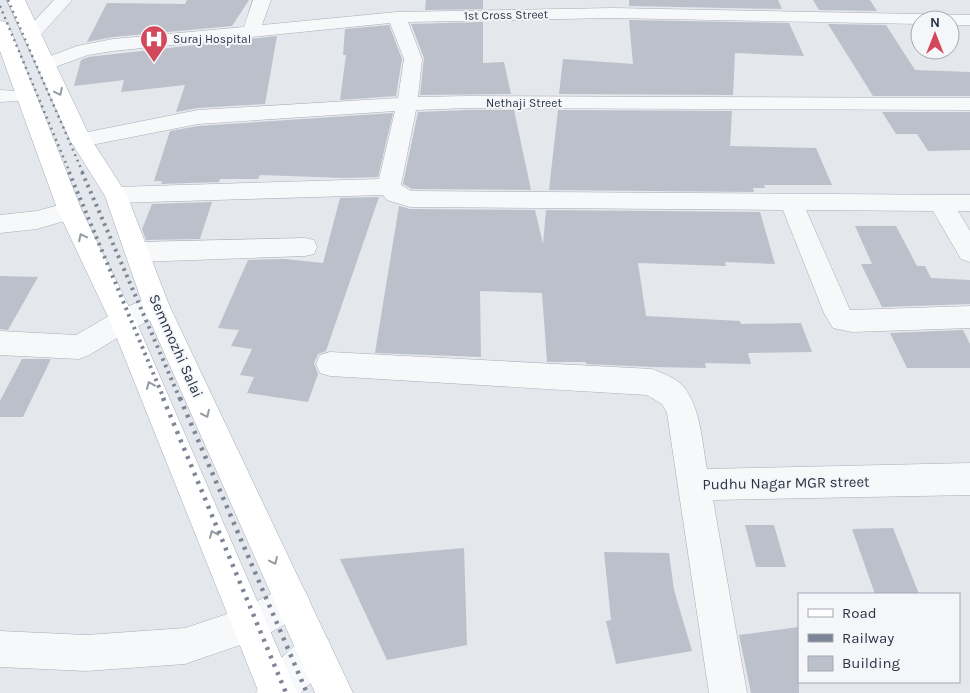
<svg xmlns="http://www.w3.org/2000/svg" width="970" height="693" font-family="Karla,sans-serif">
<style>
.building{fill:#bbc0ca}
.lines{fill:none;stroke-linecap:round;stroke-linejoin:round}
.minor-casing{stroke:#a9aeb7;stroke-width:1}
.primary-casing{stroke:#a3abb8;stroke-width:1}
.minor{fill:#f7f8fa;fill-rule:evenodd}
.primary{fill:#fff;fill-rule:evenodd}
.rail-far2{stroke:#7d8696;stroke-width:2.5;stroke-dasharray:2 4;stroke-linecap:butt}
.rail-far1{stroke:#7d8696;stroke-width:4;stroke-dasharray:2.5 4.5;stroke-linecap:butt}
.rail{stroke:#7d8696;stroke-width:4.5;stroke-dasharray:3 6;stroke-linecap:butt}
.oneway{stroke:#959aa2}
.labels{text-anchor:middle;stroke-width:4;stroke-linejoin:round;paint-order:stroke}
.far-street-label{font-size:12px;fill:#2b3445;stroke:#f4f6f9}
.far-poi-label{font-size:12px;fill:#2b3445;stroke:#f4f6f9;text-anchor:start}
.street-label{font-size:15px;fill:#2b3445;stroke:#f4f6f9}
</style>
<rect width="100%" height="100%" fill="#e4e7ec"/>
<!-- building -->
<path class="building" d="M 187,0 L 249,0 L 232,26 L 113,37 L 87,42 L 107,3 L 185,4 Z
M 426,0 L 483,0 L 483,9 L 425,10 Z
M 629,0 L 778,0 L 782,9 L 629,6 Z
M 813,0 L 870,0 L 877,11 L 819,10 Z
M 629,20 L 789,23 L 804,56 L 735,53 L 733,95 L 559,94 L 563,59 L 633,64 Z
M 483,22 L 483,63 L 504,62 L 511,94 L 420,95 L 424,58 L 411,24 Z
M 828,24 L 886,25 L 915,70 L 970,72 L 970,96 L 873,96 Z
M 389,25 L 402,59 L 396,96 L 340,100 L 346,55 L 343,55 L 345,29 Z
M 277,36 L 265,104 L 198,108 L 176,112 L 185,85 L 121,92 L 124,80 L 74,86 L 81,60 L 88,57 Z
M 468,110 L 514,110 L 531,190 L 412,189 L 403,184 L 418,112 Z
M 558,110 L 732,111 L 730,146 L 816,148 L 832,185 L 764,185 L 765,188 L 753,188 L 754,192 L 549,190 Z
M 882,112 L 970,112 L 970,150 L 928,151 L 917,134 L 896,134 Z
M 393,113 L 378,177 L 345,178 L 260,175 L 258,179 L 220,179 L 219,182 L 161,184 L 162,181 L 154,181 L 170,131 L 198,126 Z
M 379,197 L 326,351 L 318,354 L 314,363 L 318,374 L 308,402 L 247,393 L 254,377 L 240,375 L 252,349 L 231,346 L 239,330 L 218,328 L 248,260 L 285,259 L 323,263 L 340,198 Z
M 212,202 L 200,239 L 146,240 L 142,229 L 152,204 Z
M 399,206 L 410,209 L 535,210 L 543,244 L 546,210 L 760,212 L 775,264 L 725,262 L 726,266 L 638,263 L 646,316 L 740,321 L 741,324 L 801,323 L 812,352 L 748,353 L 751,364 L 705,363 L 706,368 L 653,367 L 586,364 L 586,362 L 547,362 L 542,293 L 480,291 L 481,357 L 375,353 Z
M 855,226 L 896,226 L 917,266 L 925,266 L 931,278 L 970,280 L 970,304 L 882,307 L 861,264 L 872,264 Z
M 0,276 L 38,277 L 8,330 L 0,329 Z
M 963,330 L 970,344 L 970,368 L 907,368 L 890,333 Z
M 22,359 L 51,359 L 23,417 L 0,417 L 0,401 Z
M 745,525 L 774,525 L 786,567 L 756,567 Z
M 893,528 L 919,594 L 875,594 L 852,529 Z
M 464,548 L 467,645 L 387,660 L 340,559 Z
M 604,552 L 669,553 L 674,590 L 692,651 L 616,664 L 606,621 L 611,620 Z
M 799,627 L 799,693 L 751,693 L 739,635 Z"/>
<g class="lines">
<!-- minor casing -->
<g class="minor-casing">
<path id="minor" d="M 54,0 L 72,0 L 37,39 L 31,40 L 25,39 L 22,35 L 25,31 Z
M 253,0 L 271,0 L 262,25 L 397,12 L 613,8 L 970,15 L 970,25 L 950,25 L 950,20 L 920,20 L 920,24 L 613,18 L 408,22 L 422,59 L 418,97 L 468,96 L 970,98 L 970,110 L 468,108 L 416,110 L 401,185 L 411,191 L 970,195 L 970,211 L 958,211 L 970,231 L 970,262 L 961,259 L 933,211 L 806,210 L 850,310 L 970,306 L 970,328 L 852,332 L 833,328 L 824,313 L 783,210 L 410,207 L 387,200 L 383,195 L 116,203 L 108,201 L 105,195 L 108,189 L 116,187 L 379,179 L 395,111 L 198,124 L 81,147 L 73,145 L 70,140 L 73,135 L 198,110 L 398,98 L 404,59 L 390,23 L 113,51 L 88,55 L 47,70 L 40,68 L 38,64 L 40,60 L 77,46 L 113,39 L 244,27 Z
M 0,90 L 34,92 L 37,96 L 34,100 L 0,102 Z
M 70,202 L 78,205 L 82,211 L 78,217 L 37,229 L 0,233 L 0,215 L 37,211 Z
M 305,238 L 314,240 L 317,247 L 314,254 L 305,256 L 138,262 L 129,259 L 126,252 L 129,245 L 138,242 Z
M 156,294 L 165,297 L 169,305 L 165,313 L 132,329 L 89,355 L 79,359 L 0,355 L 0,331 L 76,335 L 114,313 Z
M 330,352 L 652,369 C 662,373 676,378 683,386 C 701,408 702,443 707,469 L 970,463 L 970,495 L 713,500 L 747,693 L 709,693 L 667,413 L 662,404 L 647,395 L 330,376 L 320,373 L 316,364 L 320,355 Z
M 292,583 L 304,589 L 310,601 L 304,613 L 263,637 L 185,664 L 86,671 L 0,667 L 0,631 L 86,635 L 185,628 L 242,609 Z
M 315,634 L 328,639 L 333,652 L 328,665 L 301,693 L 256,693 C 265,671 293,643 315,634 Z"/>
</g>
<!-- primary casing -->
<g class="primary-casing">
<path id="primary" d="M 7,0 L 25,0 L 91,139 L 127,195 L 169,305 L 353,693 L 315,693 L 143,305 L 105,196 L 70,140 Z
M 0,21 L 6,22 L 9,26 L 82,211 L 136,321 L 297,693 L 259,693 L 110,321 L 58,211 L 0,51 Z"/>
</g>
<!-- minor -->
<use href="#minor" class="minor"/>
<!-- primary -->
<use href="#primary" class="primary"/>
<!-- rail-far2 -->
<path class="rail-far2" d="M 8,0 L 83,173
M 0,6 L 70,173"/>
<!-- rail-far1 -->
<path class="rail-far1" d="M 69,172 L 164,399
M 82,172 L 180,399"/>
<!-- rail -->
<path class="rail" d="M 163,398 L 286,693
M 180,398 L 307,693"/>
</g>
<!-- one-way arrows -->
<defs><path id="oneway-chevron" d="M-2-3.5L2.5 0L-2 3.5" fill="none" stroke-width="1.6" stroke-linecap="round" stroke-linejoin="round" transform="scale(1.25)"/></defs>
<g class="oneway">
<use href="#oneway-chevron" transform="translate(59 92) rotate(65)"/>
<use href="#oneway-chevron" transform="translate(82 237) rotate(-116)"/>
<use href="#oneway-chevron" transform="translate(150 385) rotate(-113)"/>
<use href="#oneway-chevron" transform="translate(206 414) rotate(65)"/>
<use href="#oneway-chevron" transform="translate(213 534) rotate(-113)"/>
<use href="#oneway-chevron" transform="translate(274 561) rotate(65)"/>
</g>
<!-- icons -->
<defs>
<g id="hospital-pin" transform="scale(1.4375)"><path d="M0 17L-7.5 6A9.5 9.5 0 1 1 7.5 6Z" fill="#d1495b" stroke="#f4f6f9"/><path d="M-5-5h3v3.5h4V-5h3V5h-3V1.5h-4V5h-3Z" fill="#fff"/></g>
</defs>
<g fill-rule="evenodd">
<use href="#hospital-pin" x="154" y="39"/>
</g>
<g class="labels">
<!-- far-street labels -->
<g class="far-street-label">
<text transform="translate(506 15) rotate(-1)" y="4">1st Cross Street</text>
<text x="524" y="107">Nethaji Street</text>
</g>
<!-- far-poi labels -->
<g class="far-poi-label">
<text x="173" y="43">Suraj Hospital</text>
</g>
<!-- street labels -->
<g class="street-label">
<text transform="translate(176 346) rotate(66)" y="5">Semmozhi Salai</text>
<text transform="translate(786 483) rotate(-1)" y="5">Pudhu Nagar MGR street</text>
</g>
</g>
<!-- legend -->
<rect x="798" y="593" width="162" height="90" fill="#f4f6f9" stroke="#a4a8b1"/>
<rect x="808" y="609" width="25" height="8" fill="#ffffff" stroke="#a4a8b1"/>
<text x="842" y="618" font-size="15" fill="#2b3445">Road</text>
<rect x="808" y="634" width="25" height="8" fill="#7d8696" stroke="#a4a8b1"/>
<text x="842" y="643" font-size="15" fill="#2b3445">Railway</text>
<rect x="808" y="656" width="25" height="15" fill="#bbc0ca" stroke="#a4a8b1"/>
<text x="842" y="668" font-size="15" fill="#2b3445">Building</text>
<!-- north arrow -->
<g transform="translate(935 35)"><circle r="24" fill="#f4f6f9" stroke="#a4a8b1"/>
<path d="M0-4L9 19L0 12L-9 19Z" fill="#d1495b"/>
<text y="-8" font-size="14" font-weight="bold" text-anchor="middle" fill="#2b3445">N</text>
</g>
</svg>
